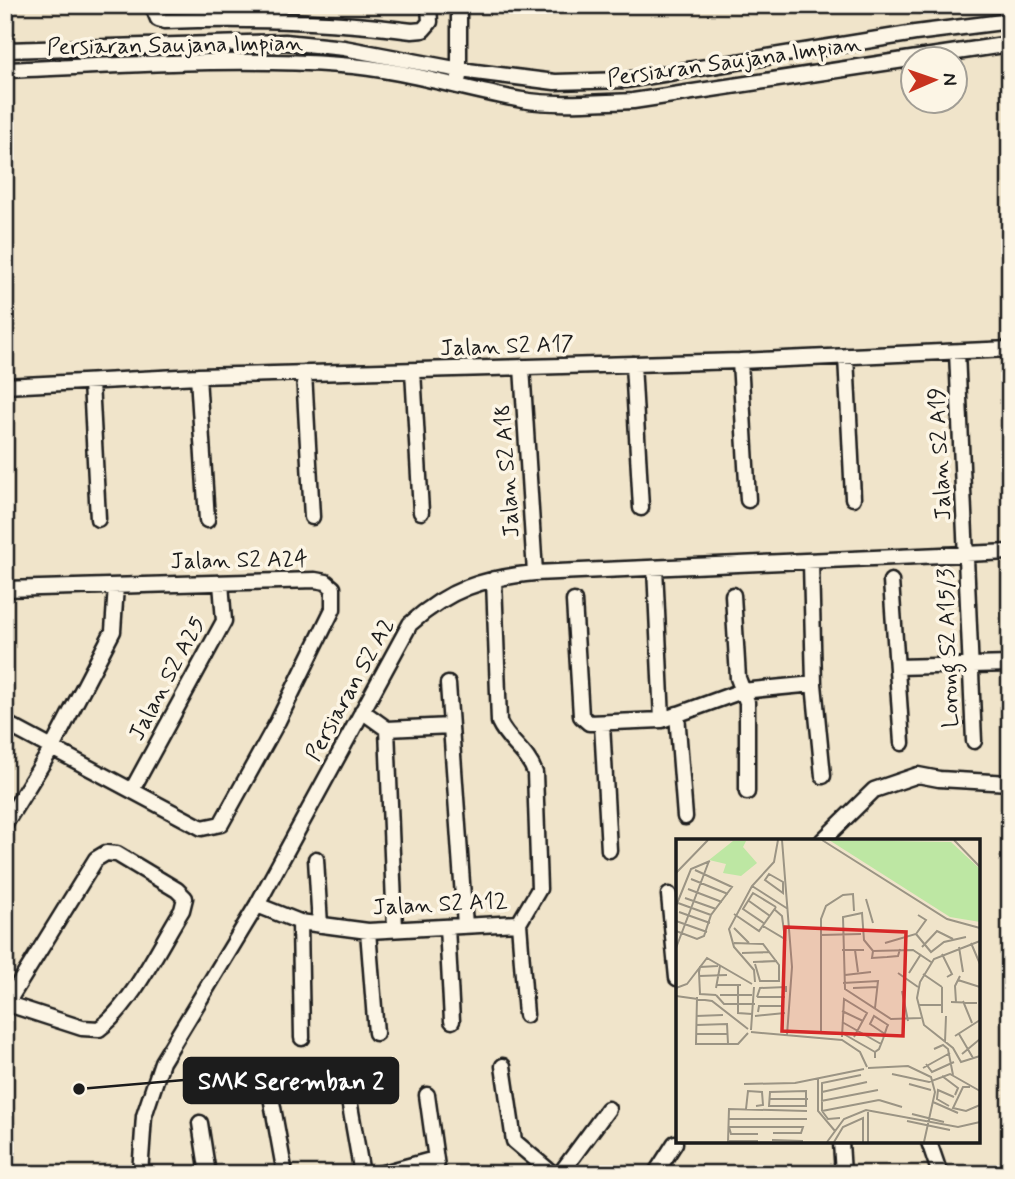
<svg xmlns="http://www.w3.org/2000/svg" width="1015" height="1179" font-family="Mynerve,sans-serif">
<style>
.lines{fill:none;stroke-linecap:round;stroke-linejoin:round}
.minor-casing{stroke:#1c1c1c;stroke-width:19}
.minor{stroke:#fcf5e5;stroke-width:14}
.labels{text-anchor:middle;stroke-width:7;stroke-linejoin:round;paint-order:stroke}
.street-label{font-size:23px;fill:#1c1c1c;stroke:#fcf5e5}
.inset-road{fill:none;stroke:#9b9484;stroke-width:2}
.view{fill:#d62828;fill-opacity:0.15;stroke:#d62828;stroke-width:3.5}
.inset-edge{fill:none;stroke:#1c1c1c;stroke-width:3.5}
.leader{fill:none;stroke:#1c1c1c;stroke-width:2.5}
.callout-dot{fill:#1c1c1c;stroke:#fcf5e5;stroke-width:2.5}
.callout{fill:#1c1c1c;stroke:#1c1c1c;stroke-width:2.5}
.callout-label{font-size:24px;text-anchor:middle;font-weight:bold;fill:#fff}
</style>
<rect width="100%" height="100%" fill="#f0e4ca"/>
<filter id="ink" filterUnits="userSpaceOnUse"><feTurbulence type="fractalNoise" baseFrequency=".0143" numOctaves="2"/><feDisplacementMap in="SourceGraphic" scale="14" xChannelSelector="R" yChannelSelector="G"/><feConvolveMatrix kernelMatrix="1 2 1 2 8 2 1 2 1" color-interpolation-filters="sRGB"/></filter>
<g filter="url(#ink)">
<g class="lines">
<!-- minor casing -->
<g class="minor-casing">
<path id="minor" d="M 152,5 L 158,19 L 165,21 C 249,18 329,20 412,31 L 423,30 L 430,22 L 429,5
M 5,50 L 285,42 L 344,48 L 460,70 L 555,82 L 626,80 L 915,33 L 1010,21
M 5,70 C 116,66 229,57 340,65 C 402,69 461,89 522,100 C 558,106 597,102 633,101 L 1010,44
M 459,77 L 459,5
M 957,352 L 974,741
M 846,356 L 853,498
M 740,361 L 748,500
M 633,364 L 641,508
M 522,367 L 535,573
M 413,371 L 421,512
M 304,373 L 312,517
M 198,376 L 207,520
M 91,382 L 98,519
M 5,386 L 198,376 L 740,361 L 1010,349
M 811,563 L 814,684 L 823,776
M 655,568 L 662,720
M 891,581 L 902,743
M 5,589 L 315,580 L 326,582 L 333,588 L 333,609 L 278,721 L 221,824 L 202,828 L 5,723
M 733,595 L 738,678 L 747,702 L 747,792
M 574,601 L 581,716 L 589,723 L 662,720 L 742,691 L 814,684
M 897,667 L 1010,664
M 448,684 L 465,925
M 362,711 L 387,729 L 451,726
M 677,714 L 685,817
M 602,724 L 609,850
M 387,729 L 395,929
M 132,790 L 224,621 L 221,583
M 5,824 L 52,748 L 113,631 L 116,586
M 822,841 L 874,790 L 918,775 L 939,779 L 1010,783
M 316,859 L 320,925
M 669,895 L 677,978
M 257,905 L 300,922 L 368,931 L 519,923 L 539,889 L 535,773 C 528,752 508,742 499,722 L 494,579
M 300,922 L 302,1038
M 519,923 L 526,1015
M 447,927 L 452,1021
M 368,931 L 376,1033
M 5,1003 L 82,1028 L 99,1029 C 132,1005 160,945 182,910 L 185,898 L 177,890 L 117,854 L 106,853 L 96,859 L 7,1003
M 503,1066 L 514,1141 L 553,1174
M 427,1095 L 438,1174
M 349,1100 L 362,1174
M 272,1102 L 285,1174
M 200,1123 L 208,1174
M 841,1142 L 843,1174
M 929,1142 L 940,1174
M 140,1174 L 144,1116 L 162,1062 L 257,905 L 410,624 C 449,589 483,578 535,573 L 1010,552
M 379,1174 L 435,1159
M 560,1174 L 608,1109
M 655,1174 L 675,1143"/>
</g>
<!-- minor -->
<use href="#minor" class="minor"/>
</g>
</g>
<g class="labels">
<!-- street labels -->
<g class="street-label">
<text transform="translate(175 44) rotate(-1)" y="8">Persiaran Saujana Impian</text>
<text transform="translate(734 60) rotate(-8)" y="8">Persiaran Saujana Impian</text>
<text transform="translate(507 345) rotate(-2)" y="8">Jalan S2 A17</text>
<text transform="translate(939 454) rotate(-93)" y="8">Jalan S2 A19</text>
<text transform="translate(506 471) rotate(-94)" y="8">Jalan S2 A18</text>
<text transform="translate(239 559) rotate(-1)" y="8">Jalan S2 A24</text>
<text transform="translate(947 648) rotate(-92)" y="8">Lorong S2 A15/3</text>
<text transform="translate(166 678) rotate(-62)" y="8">Jalan S2 A25</text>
<text transform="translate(349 689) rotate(-61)" y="8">Persiaran S2 A2</text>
<text transform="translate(440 903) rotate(-3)" y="8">Jalan S2 A12</text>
</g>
</g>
<!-- overview -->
<g transform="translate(676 839)">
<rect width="304" height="304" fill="#f0e4ca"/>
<path d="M 153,1 L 275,3 L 304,30 L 304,83 L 274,78 Z" fill="#bde7a3"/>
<path d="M 57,2 L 70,2 L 67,8 L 81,24 L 65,37 L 47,34 L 50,25 L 33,21 Z" fill="#bde7a3"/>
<path class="inset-road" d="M 106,1 L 116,128 L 111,196M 146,1 L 271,80 L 304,89M 278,1 L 304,28M 0,34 L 32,1M 93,35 L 107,43 L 107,54 L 89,41 ZM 15,40 L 52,55M 76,47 L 112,70M 12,50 L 46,63M 9,59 L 40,70M 190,60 L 197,84M 73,62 L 94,77M 2,64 L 35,76M 0,67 L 15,30 L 34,22M 3,73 L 34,84M 58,75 L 83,92 L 100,68M 0,82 L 31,93M 89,85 L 67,70 L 77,54 L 100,68M 87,87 L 109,100 L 106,77 L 98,70M 58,89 L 73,104M 0,92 L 21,100 L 28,97 L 35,76 L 56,48 L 19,31M 240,95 L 255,113 L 268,103 L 290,98M 145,96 L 185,95M 304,102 L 258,120 L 244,143 L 241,159 L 248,186 L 277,209 L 285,223 L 304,217M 58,104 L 87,105 L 103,126 L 103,142 L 84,142 L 79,125M 209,104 L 240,95 L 250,81 L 242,76M 295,104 L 304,125M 246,108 L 261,92 L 277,100M 283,108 L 287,133M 0,109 L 33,22M 166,111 L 188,111M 179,111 L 182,133M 197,112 L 196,119 L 211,118 L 222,117 L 224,110M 66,114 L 93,113M 266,115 L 276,135 L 271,138M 77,123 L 101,122M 222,134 L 242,148M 233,134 L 245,115M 247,135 L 266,148M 169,136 L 195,133M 23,137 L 51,136M 282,141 L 304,148M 79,143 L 78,131 L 58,108 L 53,90 L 76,47 L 98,23 L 102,1M 167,144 L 202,142 L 199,169M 40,146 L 65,146M 62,146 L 62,174 L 76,175M 266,148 L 266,174M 0,149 L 11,145 L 31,119 L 76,145M 40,149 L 44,127M 177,149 L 202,148M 226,152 L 232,182M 40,156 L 24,155 L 23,133 L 24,128 L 42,127M 40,156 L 48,165 L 79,165M 44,156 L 76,156M 0,157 L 36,162 L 72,190M 21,158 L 20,205 L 62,205 L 72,194M 81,158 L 84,149 L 110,148 L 110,153M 81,158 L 109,158M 287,162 L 296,184M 275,163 L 301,164M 280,163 L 279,147 L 284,137M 242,166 L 265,166M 166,172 L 187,182M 82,173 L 83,167 L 108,167M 20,177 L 47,176M 79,177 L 109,174M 245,179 L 215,180 L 169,150 L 167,78 L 186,74 L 188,101 L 197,112 L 237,111 L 255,123M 166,183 L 205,205M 20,186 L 51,185 L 52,205M 75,191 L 78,148M 75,193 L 166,201 L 184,213 L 191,228M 166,194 L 199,213M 20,195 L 52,195M 166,195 L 145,194 L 145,80 L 150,67 L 167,56 L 177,55 L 178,72M 283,195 L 297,219M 279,197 L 304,181M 166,198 L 168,160 L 191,174 L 178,198M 269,203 L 270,177M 258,210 L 267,206 L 272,210 L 277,236M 286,215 L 304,200M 199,219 L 199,213 L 203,210 L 207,200 L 211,188 L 212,186 L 198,177 L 194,185 L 209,195M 250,225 L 256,233 L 278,223M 192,229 L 232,227 L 255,238 L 259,253 L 248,303M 247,229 L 274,214M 216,235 L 253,243 L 274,235 L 304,252M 266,237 L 282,249 L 279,256M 142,240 L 142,272 L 159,292M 68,245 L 119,244 L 188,230M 233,245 L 255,251M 294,248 L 287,248 L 277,269 L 290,272 L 304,266M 130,252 L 130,267 L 93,267 L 94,253 ZM 146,253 L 191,243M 93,260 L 132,260M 203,261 L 226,268M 145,262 L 202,251M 257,263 L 282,274M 273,267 L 261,260 L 262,251 L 278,258M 70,270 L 72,252 L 86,253 L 87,266 L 80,267M 146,272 L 146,244 L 185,236M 146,272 L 203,261M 146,272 L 152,280 L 164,279M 236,275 L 268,283M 52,280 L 131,280M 231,282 L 274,291M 82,295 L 55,295 L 53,288 L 127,288 L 125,294 L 97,294M 96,301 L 127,302M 52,302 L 82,302M 52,303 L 53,270 L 131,272M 151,303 L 168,280 L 190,271 L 282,288 L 304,283M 158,303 L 167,288 L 187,279 L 187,303M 192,303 L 192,273"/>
<path class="view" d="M 109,88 L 230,93 L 227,197 L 106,192 Z"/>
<rect width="304" height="304" class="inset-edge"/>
</g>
<!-- callouts -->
<path class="leader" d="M79 1089L184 1080"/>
<circle class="callout-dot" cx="79" cy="1089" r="7"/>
<rect class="callout" x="184" y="1058" width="214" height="45" rx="7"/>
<g class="callout-label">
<text x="291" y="1089">SMK Seremban 2</text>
</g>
<!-- margin -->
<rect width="1015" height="1179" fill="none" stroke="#fcf5e5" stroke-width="28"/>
<rect x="14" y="14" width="987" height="1151" fill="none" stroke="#1c1c1c" stroke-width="2.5" filter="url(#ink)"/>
<!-- north arrow -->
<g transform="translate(934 80) rotate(88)"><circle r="33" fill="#fcf5e5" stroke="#a29e95" stroke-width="2"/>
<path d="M0-5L12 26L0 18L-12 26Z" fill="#c8321e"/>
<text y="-10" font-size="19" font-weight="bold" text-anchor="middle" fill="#1c1c1c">N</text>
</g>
</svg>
